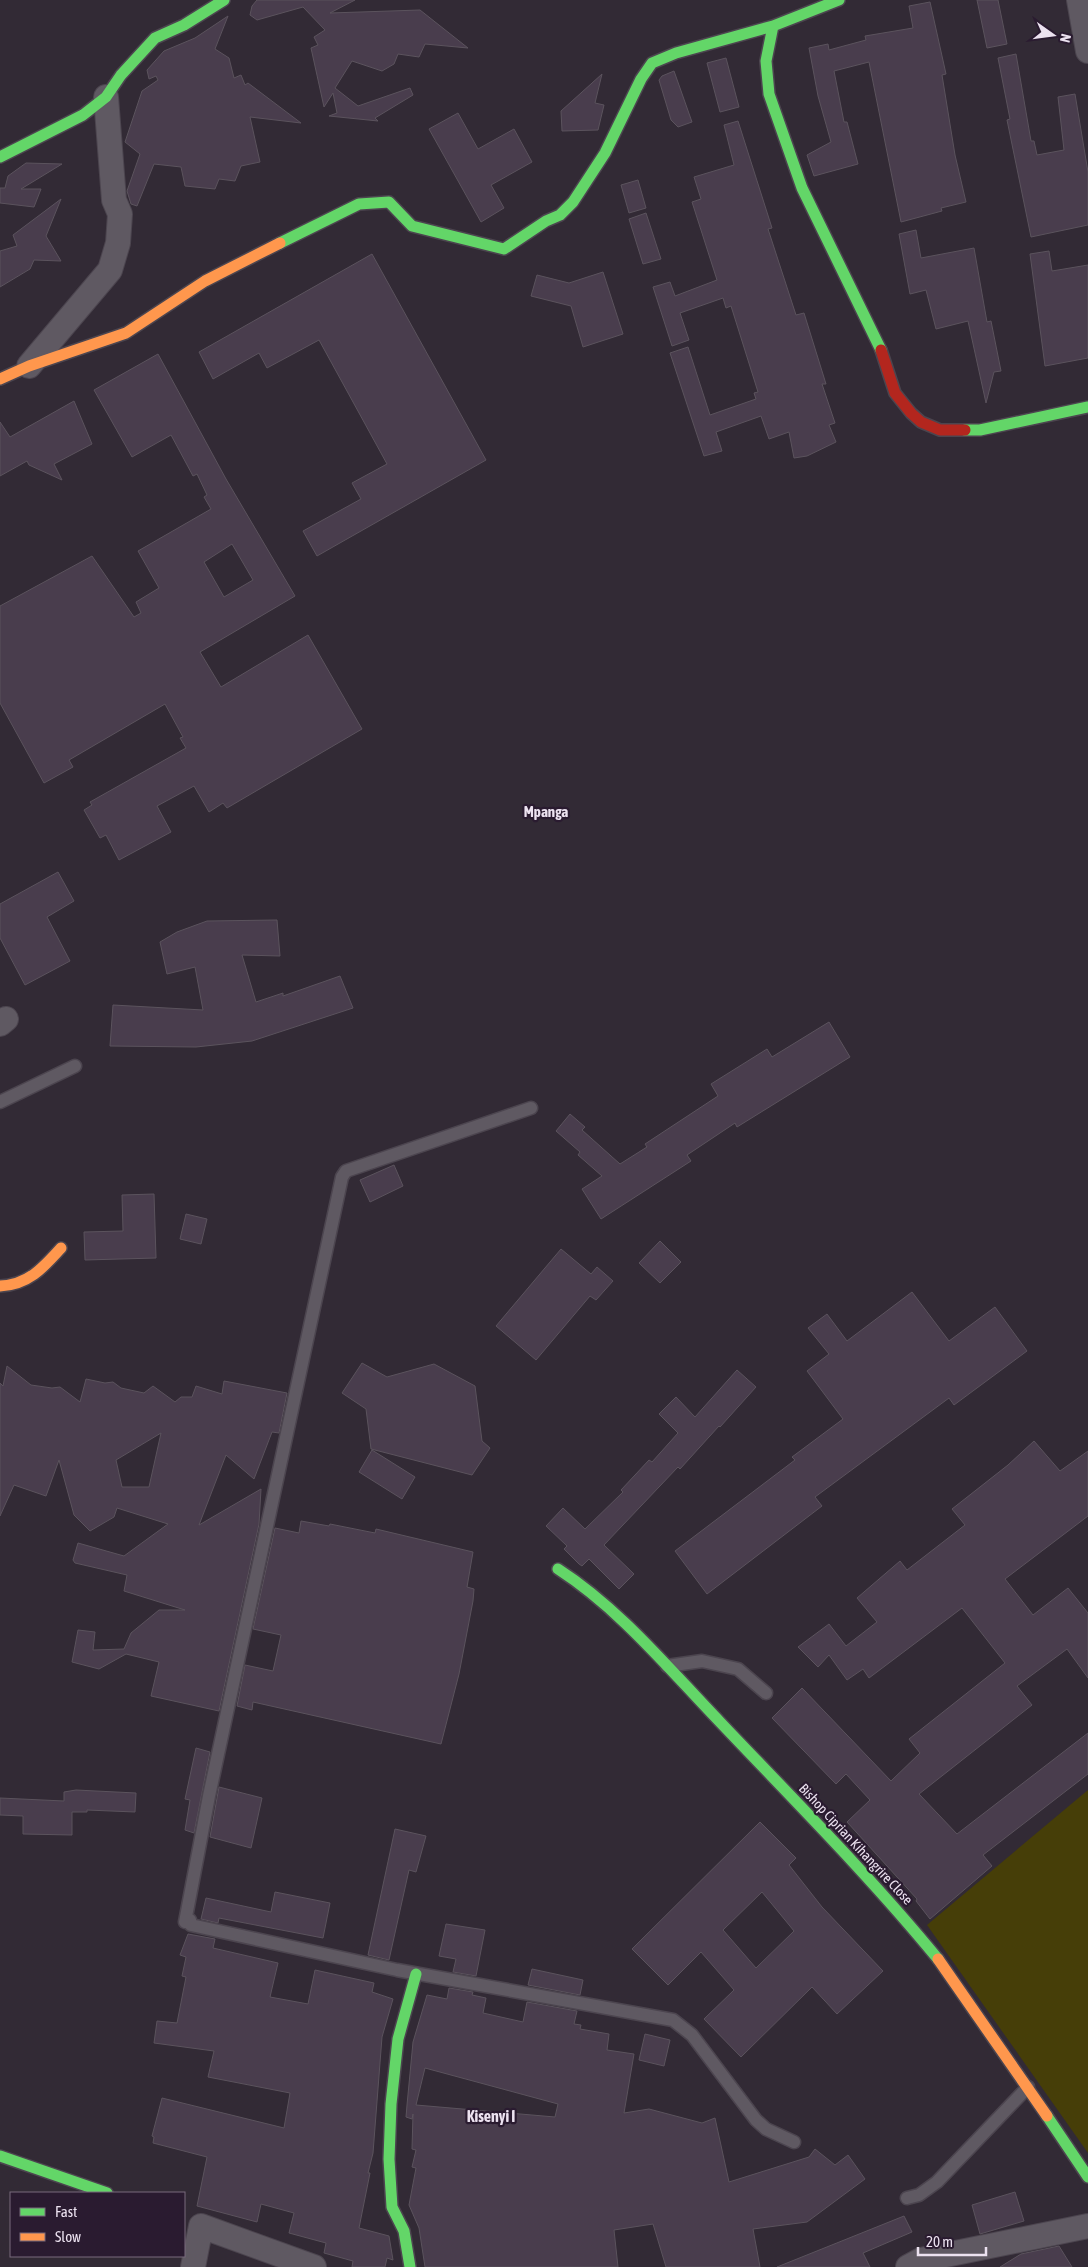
<svg xmlns="http://www.w3.org/2000/svg" width="1088" height="2267" font-family="'Asap Condensed',sans-serif">
<style>
.green{fill:#463e08}
.building{fill:#493d4d;stroke:#5b535d;fill-rule:evenodd}
.lines{fill:none;stroke-linecap:round;stroke-linejoin:round}
.lane-casing{stroke:#4c454f;stroke-width:15}
.street-casing{stroke:#4c454f;stroke-width:26}
.fast-casing{stroke:#4c454f;stroke-width:14}
.slow-casing{stroke:#4c454f;stroke-width:14}
.jam-casing{stroke:#4c454f;stroke-width:14}
.lane{stroke:#5f5962;stroke-width:12}
.street{stroke:#5f5962;stroke-width:24}
.fast{stroke:#63d668;stroke-width:11}
.slow{stroke:#ff974d;stroke-width:11}
.jam{stroke:#b3261e;stroke-width:11}
.labels{text-anchor:middle;stroke-width:4.5;stroke-linejoin:round;paint-order:stroke}
.street-label{font-size:14px;fill:#ece2f0;stroke:#2a1b30}
.neighbourhood-label{font-size:15px;font-weight:bold;fill:#ece2f0;stroke:#2a1b30}
.quarter-label{font-size:16px;font-weight:bold;fill:#ece2f0;stroke:#2a1b30}
</style>
<rect width="100%" height="100%" fill="#322a35"/>
<!-- green -->
<path class="green" d="M 1088,1790 L 1088,2153 L 927,1925 Z"/>
<!-- building -->
<path class="building" d="M 257,0 L 355,0 L 330,13 L 420,10 L 468,48 L 425,44 L 419,57 L 398,54 L 394,64 L 382,71 L 352,61 L 335,88 L 358,106 L 410,88 L 413,95 L 375,118 L 378,121 L 329,116 L 337,113 L 333,93 L 324,107 L 311,48 L 318,45 L 314,37 L 325,30 L 303,7 L 257,20 L 250,15 L 252,6 Z
M 977,0 L 998,0 L 1007,44 L 987,48 Z
M 930,2 L 946,74 L 942,75 L 955,155 L 966,202 L 941,208 L 942,211 L 901,222 L 869,62 L 834,71 L 844,122 L 847,122 L 858,164 L 814,176 L 807,155 L 831,142 L 818,96 L 809,48 L 828,44 L 829,50 L 866,40 L 865,36 L 913,28 L 909,6 Z
M 228,16 L 215,49 L 229,58 L 234,78 L 241,75 L 245,85 L 248,83 L 301,123 L 250,117 L 260,162 L 241,166 L 235,181 L 219,179 L 215,189 L 185,186 L 181,167 L 154,164 L 137,206 L 131,204 L 127,191 L 140,154 L 125,142 L 142,91 L 158,80 L 156,76 L 149,79 L 147,70 L 164,51 L 195,38 Z
M 1016,54 L 1031,141 L 1034,141 L 1037,155 L 1064,150 L 1058,97 L 1075,94 L 1088,172 L 1088,225 L 1031,237 L 1007,120 L 1010,119 L 998,58 Z
M 726,58 L 739,107 L 720,112 L 707,63 Z
M 674,71 L 692,122 L 678,127 L 671,120 L 659,80 L 662,76 Z
M 602,74 L 595,103 L 604,105 L 598,130 L 562,131 L 561,111 Z
M 458,113 L 478,149 L 514,129 L 532,162 L 491,185 L 504,208 L 481,222 L 429,129 Z
M 738,121 L 772,228 L 768,229 L 796,315 L 804,313 L 826,384 L 822,384 L 835,423 L 829,425 L 836,442 L 807,456 L 794,458 L 789,432 L 769,439 L 761,416 L 716,432 L 722,451 L 704,456 L 670,353 L 688,347 L 710,415 L 756,399 L 754,393 L 758,392 L 731,306 L 726,308 L 723,298 L 680,313 L 689,340 L 672,346 L 653,287 L 670,282 L 675,296 L 717,280 L 692,202 L 701,199 L 694,177 L 734,165 L 724,125 Z
M 26,163 L 62,164 L 21,189 L 41,189 L 34,207 L 0,203 L 0,188 L 5,188 L 8,176 Z
M 638,180 L 646,208 L 629,213 L 621,185 Z
M 61,199 L 46,236 L 61,261 L 34,260 L 30,269 L 0,287 L 0,251 L 17,246 L 13,235 Z
M 646,213 L 661,259 L 643,264 L 629,219 Z
M 916,230 L 921,258 L 974,248 L 987,322 L 991,321 L 1001,371 L 994,372 L 986,403 L 968,321 L 936,329 L 926,290 L 910,294 L 899,234 Z
M 1049,251 L 1052,271 L 1088,265 L 1088,358 L 1045,366 L 1030,254 Z
M 372,254 L 486,460 L 317,556 L 303,531 L 361,499 L 352,483 L 387,464 L 319,340 L 267,368 L 259,353 L 213,379 L 199,352 Z
M 603,272 L 623,334 L 583,347 L 571,306 L 531,296 L 537,275 L 569,283 Z
M 158,354 L 226,479 L 295,596 L 200,652 L 221,687 L 308,635 L 362,729 L 227,808 L 223,803 L 209,812 L 194,786 L 157,806 L 171,832 L 119,860 L 106,835 L 100,838 L 84,810 L 92,805 L 90,802 L 186,748 L 180,738 L 183,737 L 165,704 L 69,760 L 73,767 L 44,783 L 0,703 L 0,606 L 92,556 L 134,617 L 141,613 L 136,602 L 159,588 L 138,551 L 211,509 L 204,497 L 207,495 L 197,474 L 193,476 L 171,435 L 132,457 L 94,390 ZM 232,544 L 253,580 L 224,597 L 204,562 Z
M 74,401 L 92,444 L 54,464 L 62,480 L 29,465 L 27,461 L 0,476 L 0,422 L 10,437 Z
M 58,872 L 74,901 L 47,917 L 70,961 L 25,985 L 0,938 L 0,904 Z
M 277,920 L 280,956 L 242,955 L 256,1002 L 283,993 L 283,996 L 340,976 L 353,1008 L 252,1041 L 196,1047 L 110,1046 L 113,1005 L 203,1010 L 195,967 L 167,974 L 160,942 L 177,932 L 207,921 Z
M 829,1022 L 850,1057 L 737,1127 L 735,1123 L 687,1155 L 691,1161 L 601,1219 L 582,1189 L 602,1176 L 578,1155 L 580,1152 L 556,1131 L 570,1114 L 585,1127 L 582,1130 L 620,1164 L 647,1147 L 645,1144 L 718,1096 L 711,1084 L 767,1049 L 772,1057 Z
M 394,1165 L 403,1186 L 370,1202 L 360,1180 Z
M 154,1194 L 156,1258 L 85,1260 L 84,1232 L 123,1231 L 122,1195 Z
M 186,1214 L 207,1219 L 201,1244 L 180,1239 Z
M 660,1241 L 681,1262 L 660,1283 L 639,1263 Z
M 561,1249 L 591,1274 L 597,1267 L 613,1281 L 596,1300 L 590,1296 L 536,1360 L 496,1326 Z
M 912,1292 L 949,1341 L 995,1307 L 1027,1351 L 954,1405 L 949,1398 L 815,1497 L 822,1506 L 707,1594 L 675,1551 L 795,1460 L 792,1457 L 843,1419 L 807,1371 L 829,1354 L 808,1328 L 827,1314 L 847,1341 Z
M 362,1363 L 387,1377 L 434,1364 L 475,1386 L 482,1441 L 490,1448 L 472,1475 L 371,1449 L 366,1409 L 342,1393 Z
M 7,1366 L 31,1385 L 52,1388 L 60,1387 L 80,1402 L 86,1379 L 105,1383 L 113,1382 L 121,1388 L 144,1393 L 153,1386 L 175,1402 L 181,1397 L 192,1397 L 196,1386 L 222,1394 L 224,1381 L 287,1393 L 279,1433 L 272,1432 L 254,1479 L 226,1455 L 199,1525 L 261,1489 L 259,1524 L 219,1711 L 151,1696 L 159,1662 L 126,1654 L 99,1669 L 72,1662 L 78,1630 L 95,1632 L 93,1650 L 124,1649 L 131,1633 L 159,1610 L 185,1610 L 124,1591 L 127,1575 L 75,1563 L 73,1560 L 78,1543 L 124,1556 L 168,1524 L 117,1508 L 114,1517 L 90,1531 L 74,1515 L 59,1460 L 46,1496 L 14,1485 L 0,1516 L 0,1383 L 3,1386 ZM 161,1433 L 149,1487 L 122,1487 L 116,1460 Z
M 737,1370 L 756,1387 L 720,1427 L 719,1426 L 680,1469 L 678,1467 L 604,1545 L 634,1574 L 619,1589 L 589,1559 L 582,1566 L 579,1564 L 564,1549 L 567,1546 L 546,1526 L 563,1508 L 585,1529 L 623,1492 L 621,1490 L 649,1460 L 652,1462 L 678,1433 L 659,1414 L 676,1397 L 695,1417 Z
M 1034,1441 L 1060,1471 L 1088,1451 L 1088,1516 L 1005,1579 L 1033,1615 L 1068,1588 L 1088,1613 L 1088,1678 L 1067,1649 L 1017,1686 L 1032,1705 L 919,1794 L 957,1834 L 1088,1733 L 1088,1774 L 983,1855 L 992,1866 L 930,1919 L 916,1901 L 917,1899 L 847,1822 L 870,1800 L 846,1774 L 836,1784 L 772,1718 L 802,1688 L 891,1781 L 920,1753 L 909,1739 L 1005,1663 L 962,1608 L 869,1678 L 863,1669 L 847,1680 L 829,1655 L 818,1667 L 798,1647 L 829,1624 L 846,1646 L 877,1622 L 857,1598 L 900,1561 L 907,1570 L 965,1525 L 952,1509 L 1008,1465 Z
M 372,1450 L 415,1477 L 402,1499 L 359,1472 Z
M 301,1521 L 329,1526 L 330,1524 L 375,1533 L 376,1529 L 473,1552 L 467,1587 L 474,1589 L 473,1601 L 459,1674 L 441,1744 L 253,1702 L 252,1710 L 237,1706 L 245,1665 L 273,1671 L 281,1635 L 253,1629 L 275,1528 L 299,1533 Z
M 196,1748 L 210,1752 L 194,1833 L 185,1830 L 190,1800 L 185,1799 Z
M 219,1787 L 262,1798 L 251,1848 L 210,1837 Z
M 76,1790 L 136,1793 L 135,1812 L 87,1810 L 87,1812 L 72,1812 L 72,1835 L 23,1834 L 23,1816 L 0,1815 L 0,1798 L 64,1801 L 64,1792 Z
M 760,1822 L 796,1858 L 789,1865 L 822,1907 L 883,1971 L 837,2014 L 812,1987 L 741,2057 L 704,2019 L 734,1990 L 701,1952 L 668,1985 L 632,1949 ZM 762,1892 L 794,1931 L 756,1968 L 723,1930 Z
M 395,1829 L 426,1836 L 416,1872 L 409,1870 L 389,1960 L 368,1955 Z
M 275,1892 L 330,1903 L 323,1938 L 219,1918 L 218,1923 L 201,1919 L 206,1898 L 271,1912 Z
M 446,1924 L 485,1930 L 476,1976 L 453,1972 L 456,1959 L 439,1956 Z
M 188,1934 L 215,1939 L 213,1948 L 278,1963 L 270,1997 L 308,2004 L 315,1970 L 374,1983 L 372,1992 L 393,1999 L 382,2037 L 373,2153 L 368,2173 L 370,2173 L 359,2228 L 389,2236 L 393,2260 L 387,2258 L 385,2267 L 352,2267 L 353,2261 L 324,2253 L 326,2243 L 289,2233 L 294,2213 L 261,2204 L 257,2222 L 197,2206 L 207,2157 L 153,2143 L 154,2137 L 152,2136 L 162,2098 L 284,2128 L 290,2093 L 208,2077 L 214,2051 L 154,2043 L 157,2021 L 177,2023 L 186,1977 L 182,1976 L 186,1957 L 180,1955 Z
M 532,1969 L 583,1980 L 580,1995 L 528,1985 Z
M 449,1988 L 473,1992 L 472,1995 L 486,1998 L 483,2013 L 523,2022 L 527,2002 L 577,2011 L 574,2024 L 581,2025 L 580,2029 L 609,2034 L 607,2050 L 634,2054 L 624,2113 L 649,2109 L 702,2123 L 715,2118 L 729,2182 L 809,2157 L 815,2149 L 835,2165 L 848,2155 L 865,2179 L 807,2222 L 753,2229 L 760,2267 L 666,2267 L 653,2224 L 614,2230 L 618,2267 L 425,2267 L 419,2228 L 409,2205 L 416,2168 L 412,2167 L 416,2150 L 412,2149 L 413,2114 L 412,2119 L 406,2117 L 407,2105 L 413,2042 L 427,1995 L 447,1999 ZM 425,2068 L 558,2104 L 555,2117 L 416,2105 Z
M 645,2034 L 670,2040 L 664,2066 L 639,2060 Z
M 1015,2192 L 1024,2221 L 980,2234 L 972,2205 Z
M 904,2216 L 912,2232 L 863,2253 L 870,2267 L 777,2267 Z
M 1059,2246 L 1072,2267 L 1000,2267 L 1021,2254 Z"/>
<g class="lines">
<!-- lane casing -->
<g class="lane-casing">
<path id="lane" d="M 0,1102 L 75,1066
M 531,1108 L 346,1171 L 342,1177 L 209,1796 L 185,1922 L 190,1920 L 191,1925 L 397,1970 L 673,2020 L 692,2035 L 756,2120 L 766,2129 L 794,2142
M 667,1666 L 702,1661 L 738,1669 L 766,1693
M 907,2198 L 919,2195 L 937,2182 L 1028,2087"/>
</g>
<!-- street casing -->
<g class="street-casing">
<path id="street" d="M 1079,0 L 1088,51
M 29,366 L 110,270 L 118,243 L 120,214 L 114,200 L 106,97
M 0,1024 L 6,1019
M 193,2267 L 201,2226 L 314,2267
M 908,2267 L 921,2260 L 1088,2226"/>
</g>
<!-- fast casing -->
<g class="fast-casing">
<path id="fast" d="M 773,26 L 766,61 L 769,94 L 802,188 L 881,350
M 0,157 L 83,115 L 106,97 L 121,75 L 155,38 L 184,25 L 224,0
M 280,243 L 359,204 L 389,202 L 412,226 L 504,249 L 546,221 L 560,215 L 573,202 L 605,153 L 641,79 L 652,63 L 676,53 L 773,26 L 839,0
M 965,430 L 980,430 L 1088,407
M 558,1569 C 620,1609 669,1669 720,1722 C 794,1800 870,1876 938,1959
M 1047,2116 L 1088,2177
M 0,2156 L 107,2193
M 410,2267 L 404,2231 L 392,2207 L 389,2159 L 391,2104 L 398,2039 L 416,1974"/>
</g>
<!-- slow casing -->
<g class="slow-casing">
<path id="slow" d="M 0,379 L 29,366 L 126,333 L 205,281 L 280,243
M 0,1286 C 28,1285 43,1268 61,1248
M 938,1959 L 1047,2116"/>
</g>
<!-- jam casing -->
<g class="jam-casing">
<path id="jam" d="M 881,350 L 895,393 L 911,413 L 921,422 L 940,430 L 965,430"/>
</g>
<!-- lane -->
<use href="#lane" class="lane"/>
<!-- street -->
<use href="#street" class="street"/>
<!-- fast -->
<use href="#fast" class="fast"/>
<!-- slow -->
<use href="#slow" class="slow"/>
<!-- jam -->
<use href="#jam" class="jam"/>
</g>
<g class="labels">
<!-- street labels -->
<g class="street-label">
<text transform="translate(856 1844) rotate(47)" y="5">Bishop Ciprian Kihangrire Close</text>
</g>
<!-- neighbourhood labels -->
<g class="neighbourhood-label">
<text x="546" y="817">Mpanga</text>
</g>
<!-- quarter labels -->
<g class="quarter-label">
<text x="491" y="2122">Kisenyi I</text>
</g>
</g>
<!-- legend -->
<rect x="10" y="2192" width="175" height="65" fill="#2a1b30" stroke="#786b7d"/>
<rect x="20" y="2208" width="25" height="8" fill="#63d668" stroke="#786b7d"/>
<text x="55" y="2217" font-size="15" fill="#ece2f0">Fast</text>
<rect x="20" y="2233" width="25" height="8" fill="#ff974d" stroke="#786b7d"/>
<text x="55" y="2242" font-size="15" fill="#ece2f0">Slow</text>
<!-- north arrow -->
<g transform="translate(1053 35) rotate(104)" stroke="#2a1b30" stroke-width="4" paint-order="stroke">
<path d="M0-4L9 19L0 12L-9 19Z" fill="#ece2f0"/>
<text y="-8" font-size="14" font-weight="bold" text-anchor="middle" fill="#ece2f0">N</text>
</g>
<!-- scale -->
<path d="M918 2247v8h68v-8" fill="none" stroke="#ece2f0" stroke-width="2.5"/>
<text x="926" y="2247" font-size="15" fill="#ece2f0" stroke="#2a1b30" stroke-width="4" paint-order="stroke">20 m</text>
</svg>
